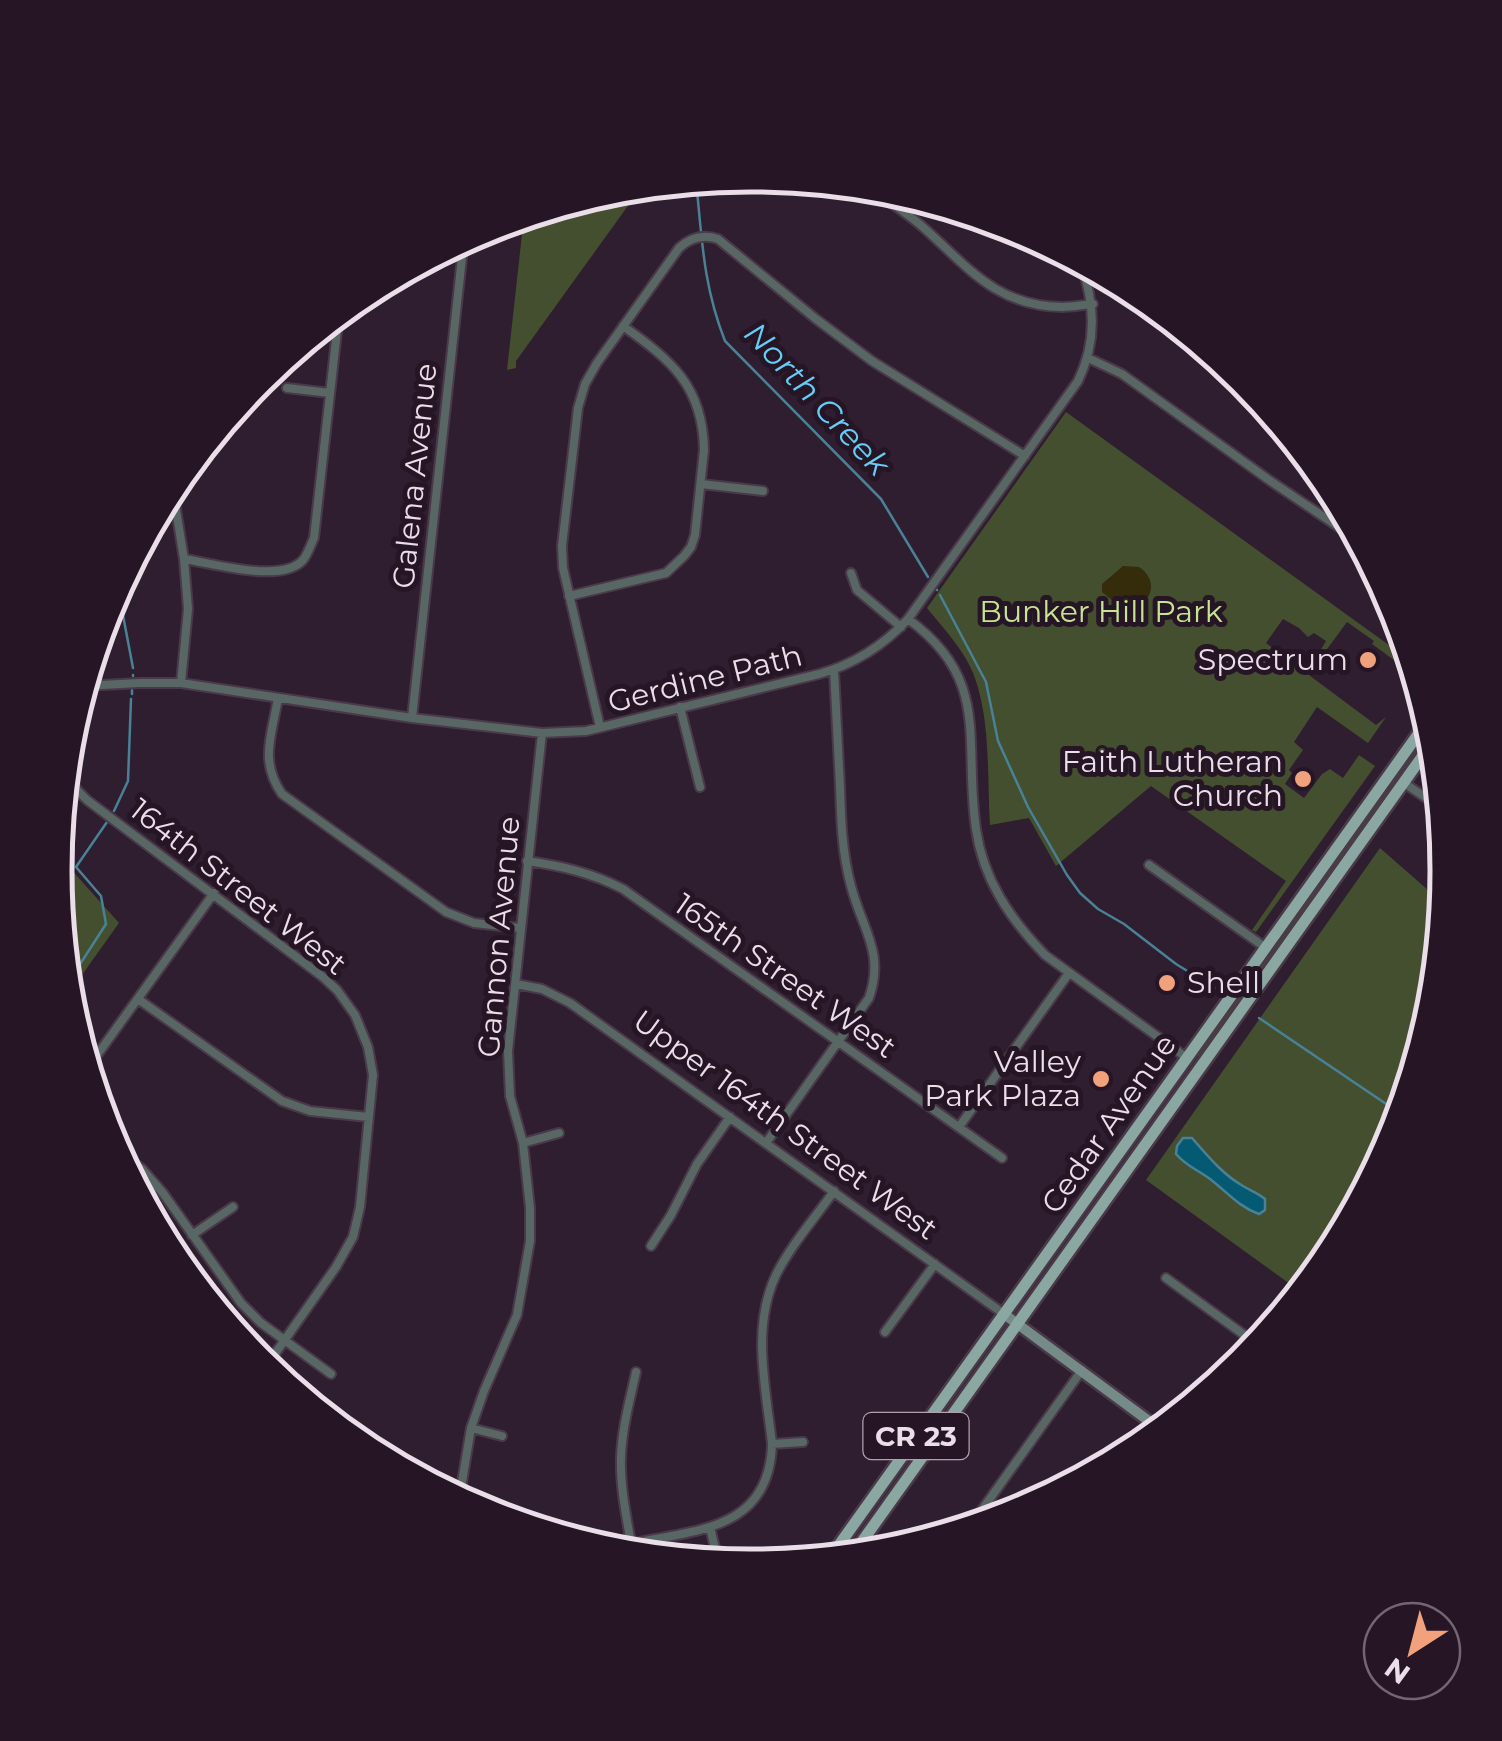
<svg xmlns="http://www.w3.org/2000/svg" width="1502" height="1741" font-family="Montserrat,sans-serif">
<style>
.green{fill:#444f30}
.sand{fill:#342c0b}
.water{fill:#045973;stroke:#498196;stroke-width:2.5}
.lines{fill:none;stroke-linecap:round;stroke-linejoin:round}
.stream{stroke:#498196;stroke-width:2.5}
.street-casing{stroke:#493949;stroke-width:12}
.secondary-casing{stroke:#493949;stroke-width:15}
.primary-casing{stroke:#493949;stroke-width:16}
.street{stroke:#586664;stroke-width:8}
.secondary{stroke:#758b87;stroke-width:10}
.primary{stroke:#8ba7a2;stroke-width:11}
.poi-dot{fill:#f1a17c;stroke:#251525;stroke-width:4}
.labels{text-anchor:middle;stroke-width:10;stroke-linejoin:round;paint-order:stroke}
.shield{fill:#251525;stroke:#afa2ae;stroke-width:2.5}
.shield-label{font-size:28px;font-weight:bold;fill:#eadee9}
.street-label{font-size:30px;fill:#eadee9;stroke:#251525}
.park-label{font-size:30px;fill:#c7e491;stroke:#251525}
.poi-label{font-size:30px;fill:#eadee9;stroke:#251525;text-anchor:end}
.water-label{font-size:32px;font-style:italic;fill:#66cdf7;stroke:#251525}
.rim{fill:none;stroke:#eadee9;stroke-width:5}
</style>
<rect width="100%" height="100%" fill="#2f1e2f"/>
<!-- green -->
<path class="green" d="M 643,185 L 516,361 L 516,368 L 507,370 L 524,216 L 616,188 Z
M 1066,412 L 1411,661 L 1416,676 L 1372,644 L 1374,641 L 1347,622 L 1322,656 L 1320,651 L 1326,641 L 1314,633 L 1308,637 L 1299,628 L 1283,619 L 1266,643 L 1376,725 L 1386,717 L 1368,743 L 1317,707 L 1294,742 L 1303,750 L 1289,770 L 1292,773 L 1285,784 L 1304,798 L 1322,774 L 1330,769 L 1343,778 L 1359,755 L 1375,766 L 1256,932 L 1252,930 L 1286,881 L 1151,786 L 1056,866 L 1029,818 L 990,825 C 987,778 991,724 975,678 C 966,652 944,629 927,608 Z
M 1431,726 L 1433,733 L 1201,1058 L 1196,1055 Z
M 1380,848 L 1444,904 L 1434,1007 L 1394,1137 L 1329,1258 L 1301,1292 L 1146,1180 Z
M 56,856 L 68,866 L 119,923 L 67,996 L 55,870 Z"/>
<!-- sand -->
<path class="sand" d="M 1123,566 L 1139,567 C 1157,579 1154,599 1135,608 L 1118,605 L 1102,592 L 1102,584 Z"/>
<!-- water -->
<path class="water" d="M 1183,1138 L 1192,1138 C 1207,1155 1222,1174 1243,1186 C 1251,1191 1258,1193 1265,1199 L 1265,1210 L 1259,1214 C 1239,1207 1227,1192 1210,1179 C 1198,1170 1186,1166 1176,1154 L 1177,1146 Z"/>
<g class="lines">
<!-- stream -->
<path class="stream" d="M 696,180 C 702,239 703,285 725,341 L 881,499 L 928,577
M 122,579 L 122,610 L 133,668
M 936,589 L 937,590
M 940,595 L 986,682 L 998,741 L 1028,807 L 1067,875 L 1080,893 L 1098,909 L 1124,924 L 1176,964 L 1215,988
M 133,676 L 133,675
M 132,694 L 132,690
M 114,811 L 128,781 L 131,699
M 66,986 L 106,924 L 101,896 L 76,867 L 107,822
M 1259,1018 L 1401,1114"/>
<!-- street casing -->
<g class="street-casing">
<path id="street" d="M 867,186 C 886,200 906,212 924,228 C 968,267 996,306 1062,307 C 1072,307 1082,305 1093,304
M 444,249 L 462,251
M 1088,358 L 1122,374 L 1269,480 L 1361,542
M 287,388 L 330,393
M 701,484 L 763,491
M 172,485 L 184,559 L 188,609 L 181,683
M 184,559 C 212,563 282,584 303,560 C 308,554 311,544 314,538 L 339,313
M 851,573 L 857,590 L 901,627
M 569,596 L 666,573 L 684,556 L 691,547 L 695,535 L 704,450 C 703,386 671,360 623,326
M 908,619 C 992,680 963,741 976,829 C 983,879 1010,919 1045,955 L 1187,1058
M 83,686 L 139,683 L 181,683 L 412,718 L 542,733 L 586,731 L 819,674 C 855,664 883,646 908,619 L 1078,381 C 1098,340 1094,303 1081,262
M 278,698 C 272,735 259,761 282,794 L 446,912 L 474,923 L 520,928
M 680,707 L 700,787
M 412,718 L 464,239
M 600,727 L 563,568 L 562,546 L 578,408 L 585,384 L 597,363 L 679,248 C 690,238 703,234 718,239 L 816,319 L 872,361 L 1025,456
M 66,761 L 76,789 L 87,800 L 323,977 L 337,990 L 355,1015 L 368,1047 L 373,1075 L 360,1207 L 353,1237 L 336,1267 L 265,1368
M 1404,783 L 1441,808
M 527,861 C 562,866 592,873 623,889 L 1002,1158
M 1149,865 L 1266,948
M 516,984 L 542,989 L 570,1003 L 1004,1314
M 138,999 L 282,1101 L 310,1111 L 368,1117
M 87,1069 L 214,893
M 959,1127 L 1069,973
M 523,1143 L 559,1133
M 766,1143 L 869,998 C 885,952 862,929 851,886 C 842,853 841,820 840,786 C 838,748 836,709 834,670
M 114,1149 L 142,1169 L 163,1193 L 241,1303 L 261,1323 L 331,1374
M 192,1235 L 233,1207
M 651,1246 L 671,1215 L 697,1164 L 730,1117
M 1166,1278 L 1258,1345
M 885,1332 L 935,1264
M 471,1428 L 502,1436
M 772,1444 L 803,1442
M 459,1500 L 471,1428 L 484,1391 L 517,1315 L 530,1241 L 530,1208 L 523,1143 L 510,1096 L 508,1051 L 542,733
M 710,1527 L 718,1561
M 969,1528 L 1082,1370
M 631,1543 C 626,1515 620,1486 621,1457 C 622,1428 630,1400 636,1372
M 606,1550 C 676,1528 769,1542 772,1444 C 766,1388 751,1328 776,1275 C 791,1245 815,1218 834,1191"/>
</g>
<!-- secondary casing -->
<g class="secondary-casing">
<path id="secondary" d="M 1004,1314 L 1161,1430"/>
</g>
<!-- primary casing -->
<g class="primary-casing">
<path id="primary" d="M 851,1557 L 1434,740
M 829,1559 L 1429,719"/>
</g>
<!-- street -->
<use href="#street" class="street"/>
<!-- secondary -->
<use href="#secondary" class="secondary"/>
<!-- primary -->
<use href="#primary" class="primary"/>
</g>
<!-- markers -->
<g class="poi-dot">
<circle cx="1368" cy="660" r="10"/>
<circle cx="1303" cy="779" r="10"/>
<circle cx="1167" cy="983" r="10"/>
<circle cx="1101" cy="1079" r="10"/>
</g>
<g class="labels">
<!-- shield labels -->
<rect class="shield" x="863.5" y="1413" width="105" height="46" rx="8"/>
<g class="shield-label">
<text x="916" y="1446">CR 23</text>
</g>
<!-- street labels -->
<g class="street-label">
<text transform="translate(415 476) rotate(-84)" y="10">Galena Avenue</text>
<text transform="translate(705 679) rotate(-14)" y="10">Gerdine Path</text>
<text transform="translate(238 887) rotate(38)" y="10">164th Street West</text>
<text transform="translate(499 937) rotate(-85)" y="10">Gannon Avenue</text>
<text transform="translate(785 976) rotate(35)" y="10">165th Street West</text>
<text transform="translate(1109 1124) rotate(-55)" y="10">Cedar Avenue</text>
<text transform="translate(785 1125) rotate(36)" y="10">Upper 164th Street West</text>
</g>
<!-- park labels -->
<g class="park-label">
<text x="1101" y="622">Bunker Hill Park</text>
</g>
<!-- poi labels -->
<g class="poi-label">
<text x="1348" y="670">Spectrum</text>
<text x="1283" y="772">Faith Lutheran<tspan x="1283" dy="34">Church</tspan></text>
<text x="1187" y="993" text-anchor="start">Shell</text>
<text x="1081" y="1072">Valley<tspan x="1081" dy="34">Park Plaza</tspan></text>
</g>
<!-- water labels -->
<g class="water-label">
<text transform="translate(817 399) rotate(47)" y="11">North Creek</text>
</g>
</g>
<!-- crop -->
<path d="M0 0H1502V1741H0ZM750 192H752A678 678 0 0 1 1430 870V871A678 678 0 0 1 752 1549H750A678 678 0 0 1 72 871V870A678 678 0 0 1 750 192Z" fill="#251525" fill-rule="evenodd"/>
<path class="rim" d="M750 192H752A678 678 0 0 1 1430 870V871A678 678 0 0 1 752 1549H750A678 678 0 0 1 72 871V870A678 678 0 0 1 750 192Z"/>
<!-- north arrow -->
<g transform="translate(1412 1651) rotate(216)"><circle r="48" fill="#251525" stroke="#746573" stroke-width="2.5"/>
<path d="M0-8L18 38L0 25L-18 38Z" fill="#f1a17c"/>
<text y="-15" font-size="28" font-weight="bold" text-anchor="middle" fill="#eadee9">N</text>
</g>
</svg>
